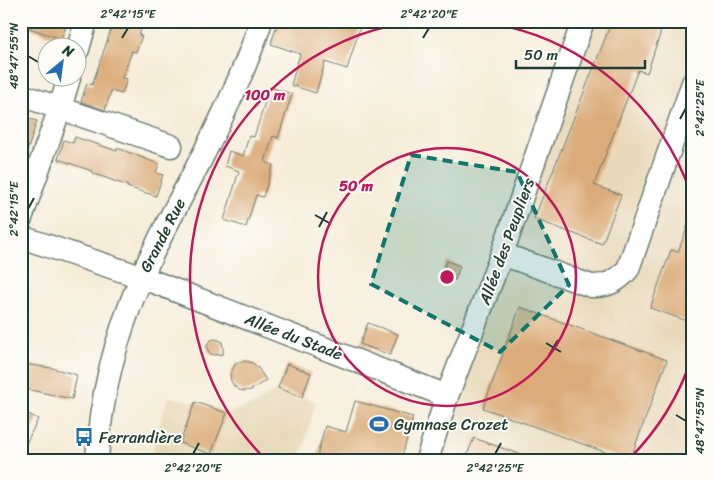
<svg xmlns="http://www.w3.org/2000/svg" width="714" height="481" font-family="Sriracha,sans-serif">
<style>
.built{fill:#e8d9ba}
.building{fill:#dbac79}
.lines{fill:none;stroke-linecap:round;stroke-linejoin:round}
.minor-casing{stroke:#6a7b6e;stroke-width:25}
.minor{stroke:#fff;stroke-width:22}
.marked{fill:#0f766e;fill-opacity:0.2;stroke:#0f766e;stroke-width:4;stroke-dasharray:10 6;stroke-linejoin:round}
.ticks{fill:none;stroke:#1f3d34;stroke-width:2}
.ring{fill:none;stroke:#c2185b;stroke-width:2.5}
.labels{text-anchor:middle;stroke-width:4;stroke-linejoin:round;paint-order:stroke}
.street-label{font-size:16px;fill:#1f3d34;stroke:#fdfcf7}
.poi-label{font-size:16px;fill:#1f3d34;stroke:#fdfcf7;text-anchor:start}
.centre{fill:#c2185b;stroke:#fdfcf7;stroke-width:2.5}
.ring-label{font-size:15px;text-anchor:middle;font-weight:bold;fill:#c2185b;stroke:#fdfcf7;stroke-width:4;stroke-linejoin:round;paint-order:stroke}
.neatline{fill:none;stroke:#1f3d34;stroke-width:2}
.ticks-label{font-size:12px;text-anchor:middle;fill:#1f3d34}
</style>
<rect width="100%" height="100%" fill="#fdfcf7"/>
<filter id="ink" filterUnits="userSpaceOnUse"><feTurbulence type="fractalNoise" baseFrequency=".02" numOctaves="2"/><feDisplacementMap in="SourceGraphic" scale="10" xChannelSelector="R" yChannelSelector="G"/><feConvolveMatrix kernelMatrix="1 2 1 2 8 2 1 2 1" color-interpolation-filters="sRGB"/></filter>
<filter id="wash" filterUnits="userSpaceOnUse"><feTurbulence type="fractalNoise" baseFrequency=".0096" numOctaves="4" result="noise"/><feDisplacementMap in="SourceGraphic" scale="20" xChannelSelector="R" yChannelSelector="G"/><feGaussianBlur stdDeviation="1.12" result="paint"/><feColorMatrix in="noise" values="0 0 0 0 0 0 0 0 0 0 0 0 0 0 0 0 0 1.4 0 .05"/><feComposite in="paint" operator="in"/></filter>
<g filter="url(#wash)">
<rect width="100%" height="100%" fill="#f6edd9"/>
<!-- built -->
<path class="built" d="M 590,21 L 693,21 L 693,456 L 691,460 L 438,460 L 475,329 Z
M 278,388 L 316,402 L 300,460 L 150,460 L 168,397 L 195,402 L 227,413 L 256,404 Z"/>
<g id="blocks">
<!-- building -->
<path class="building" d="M 21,21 L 68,21 L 61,39 L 21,25 Z
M 114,21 L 135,21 L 142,25 L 139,36 L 142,36 L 136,52 L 132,51 L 122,78 L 127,79 L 122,94 L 111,91 L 105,110 L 81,102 L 87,83 L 92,85 Z
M 278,21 L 362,21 L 347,69 L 325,62 L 316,93 L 291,85 L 300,54 L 271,44 Z
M 612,21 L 644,21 L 662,28 L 647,73 L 638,70 L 594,185 L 621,195 L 602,244 L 534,219 Z
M 270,87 L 292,94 L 278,138 L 273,136 L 265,162 L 273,165 L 263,197 L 256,195 L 246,227 L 224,220 L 239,171 L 225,166 L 229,151 L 243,156 L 249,136 L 254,137 Z
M 21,116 L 37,121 L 24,161 L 21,161 Z
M 75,137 L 117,151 L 117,148 L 159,164 L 156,173 L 163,175 L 156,196 L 127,187 L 128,186 L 92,173 L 92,171 L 58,159 L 64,140 L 73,143 Z
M 691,217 L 693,217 L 693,323 L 650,308 L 671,250 L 678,252 Z
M 447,261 L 460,266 L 455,280 L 441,274 Z
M 520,307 L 667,360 L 630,460 L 627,460 L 483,408 Z
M 368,323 L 398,334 L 390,355 L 360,344 Z
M 215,339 L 219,340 L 222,342 L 223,347 L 223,354 L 214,355 L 211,354 L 208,351 L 207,346 L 208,343 L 211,340 Z
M 246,361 L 253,363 L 258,368 L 266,380 L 251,390 L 245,391 L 239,390 L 234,386 L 231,381 L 230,374 L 236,363 Z
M 24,364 L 52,368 L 77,375 L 72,399 L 21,388 L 21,378 Z
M 287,364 L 311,373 L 302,397 L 278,388 Z
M 355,401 L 413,417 L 401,460 L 316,460 L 325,426 L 346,432 Z
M 195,402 L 227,413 L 211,454 L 180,443 Z
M 21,410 L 38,419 L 21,454 Z
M 474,438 L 530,458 L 530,460 L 465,460 Z"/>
</g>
</g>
<g filter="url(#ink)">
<use href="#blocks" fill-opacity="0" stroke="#6a7b6e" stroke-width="1"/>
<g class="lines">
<!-- minor casing -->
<g class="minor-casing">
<path id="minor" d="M 78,49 L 86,21
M 21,95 L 171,146
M 21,218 L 60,108 L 69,78
M 21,237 L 141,277 L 447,396
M 502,254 L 591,286 C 607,287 619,280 628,269 L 693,83
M 97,460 C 100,397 117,333 142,276 C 161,232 186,190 207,147 C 228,106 247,65 261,21
M 427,460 L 447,396 L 502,254 L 583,21"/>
</g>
<!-- minor -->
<use href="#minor" class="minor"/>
</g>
</g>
<!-- marked area -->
<path class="marked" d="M 411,155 L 517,172 L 569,285 L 500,352 L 371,284 Z"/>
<!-- ticks -->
<path class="ticks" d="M 122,38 L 128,28M 423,38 L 429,28M 28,56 L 38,62M 680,119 L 686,108M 28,209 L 34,198M 315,215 L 331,224M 319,227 L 327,212M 546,343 L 561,352M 549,355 L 558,340M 676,415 L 686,421M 193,454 L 199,443M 495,454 L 501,443"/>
<!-- distance rings -->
<g class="ring">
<circle cx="447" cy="277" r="129"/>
<path d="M692 357A258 258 0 0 1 629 459M265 459A258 258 0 0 1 411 22M483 22A258 258 0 0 1 692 197"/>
</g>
<!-- icons -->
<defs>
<g id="stadium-bare" transform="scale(1.5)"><path d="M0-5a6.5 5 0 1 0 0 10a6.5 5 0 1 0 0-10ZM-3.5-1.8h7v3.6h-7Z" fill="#1f6fb2" stroke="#fdfcf7" stroke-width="2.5" paint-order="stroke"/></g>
<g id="bus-bare" transform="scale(1.5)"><path d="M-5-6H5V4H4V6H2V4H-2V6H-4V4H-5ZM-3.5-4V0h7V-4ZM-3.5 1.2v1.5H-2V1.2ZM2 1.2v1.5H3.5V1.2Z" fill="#1f6fb2" stroke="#fdfcf7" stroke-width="2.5" paint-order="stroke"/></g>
</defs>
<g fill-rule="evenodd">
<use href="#stadium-bare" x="379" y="424"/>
<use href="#bus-bare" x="84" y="437"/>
</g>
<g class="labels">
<!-- street labels -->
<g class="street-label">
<text transform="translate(162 235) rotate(-63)" y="6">Grande Rue</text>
<text transform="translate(506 241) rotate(-70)" y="6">Allée des Peupliers</text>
<text transform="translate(294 336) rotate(21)" y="6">Allée du Stade</text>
</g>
<!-- poi labels -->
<g class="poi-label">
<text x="394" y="430">Gymnase Crozet</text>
<text x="99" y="443">Ferrandière</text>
</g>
</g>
<circle cx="447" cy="277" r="8" class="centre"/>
<g class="ring-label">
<text x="265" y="100">100 m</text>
<text x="356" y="191">50 m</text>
</g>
<!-- margin -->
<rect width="714" height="481" fill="none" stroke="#fdfcf7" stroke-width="55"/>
<!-- north arrow -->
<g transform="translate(62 62) rotate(29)"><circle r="24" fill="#fdfcf7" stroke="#a4b0a9"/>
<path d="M0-4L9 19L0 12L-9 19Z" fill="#1f6fb2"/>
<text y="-8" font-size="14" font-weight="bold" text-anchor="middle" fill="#1f3d34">N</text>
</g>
<!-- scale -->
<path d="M516 60v8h129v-8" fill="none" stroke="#1f3d34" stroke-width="2.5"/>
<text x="524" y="60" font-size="15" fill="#1f3d34" stroke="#fdfcf7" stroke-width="4" paint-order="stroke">50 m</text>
<rect x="28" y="28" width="658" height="426" class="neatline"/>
<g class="ticks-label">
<text x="128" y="18">2°42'15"E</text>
<text x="429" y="18">2°42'20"E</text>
<text transform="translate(14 56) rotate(-90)" y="4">48°47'55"N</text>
<text transform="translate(700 108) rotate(-90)" y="4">2°42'25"E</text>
<text transform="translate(14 209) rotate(-90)" y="4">2°42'15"E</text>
<text transform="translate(700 421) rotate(-90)" y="4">48°47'55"N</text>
<text x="193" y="472">2°42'20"E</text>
<text x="495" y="472">2°42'25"E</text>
</g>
</svg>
